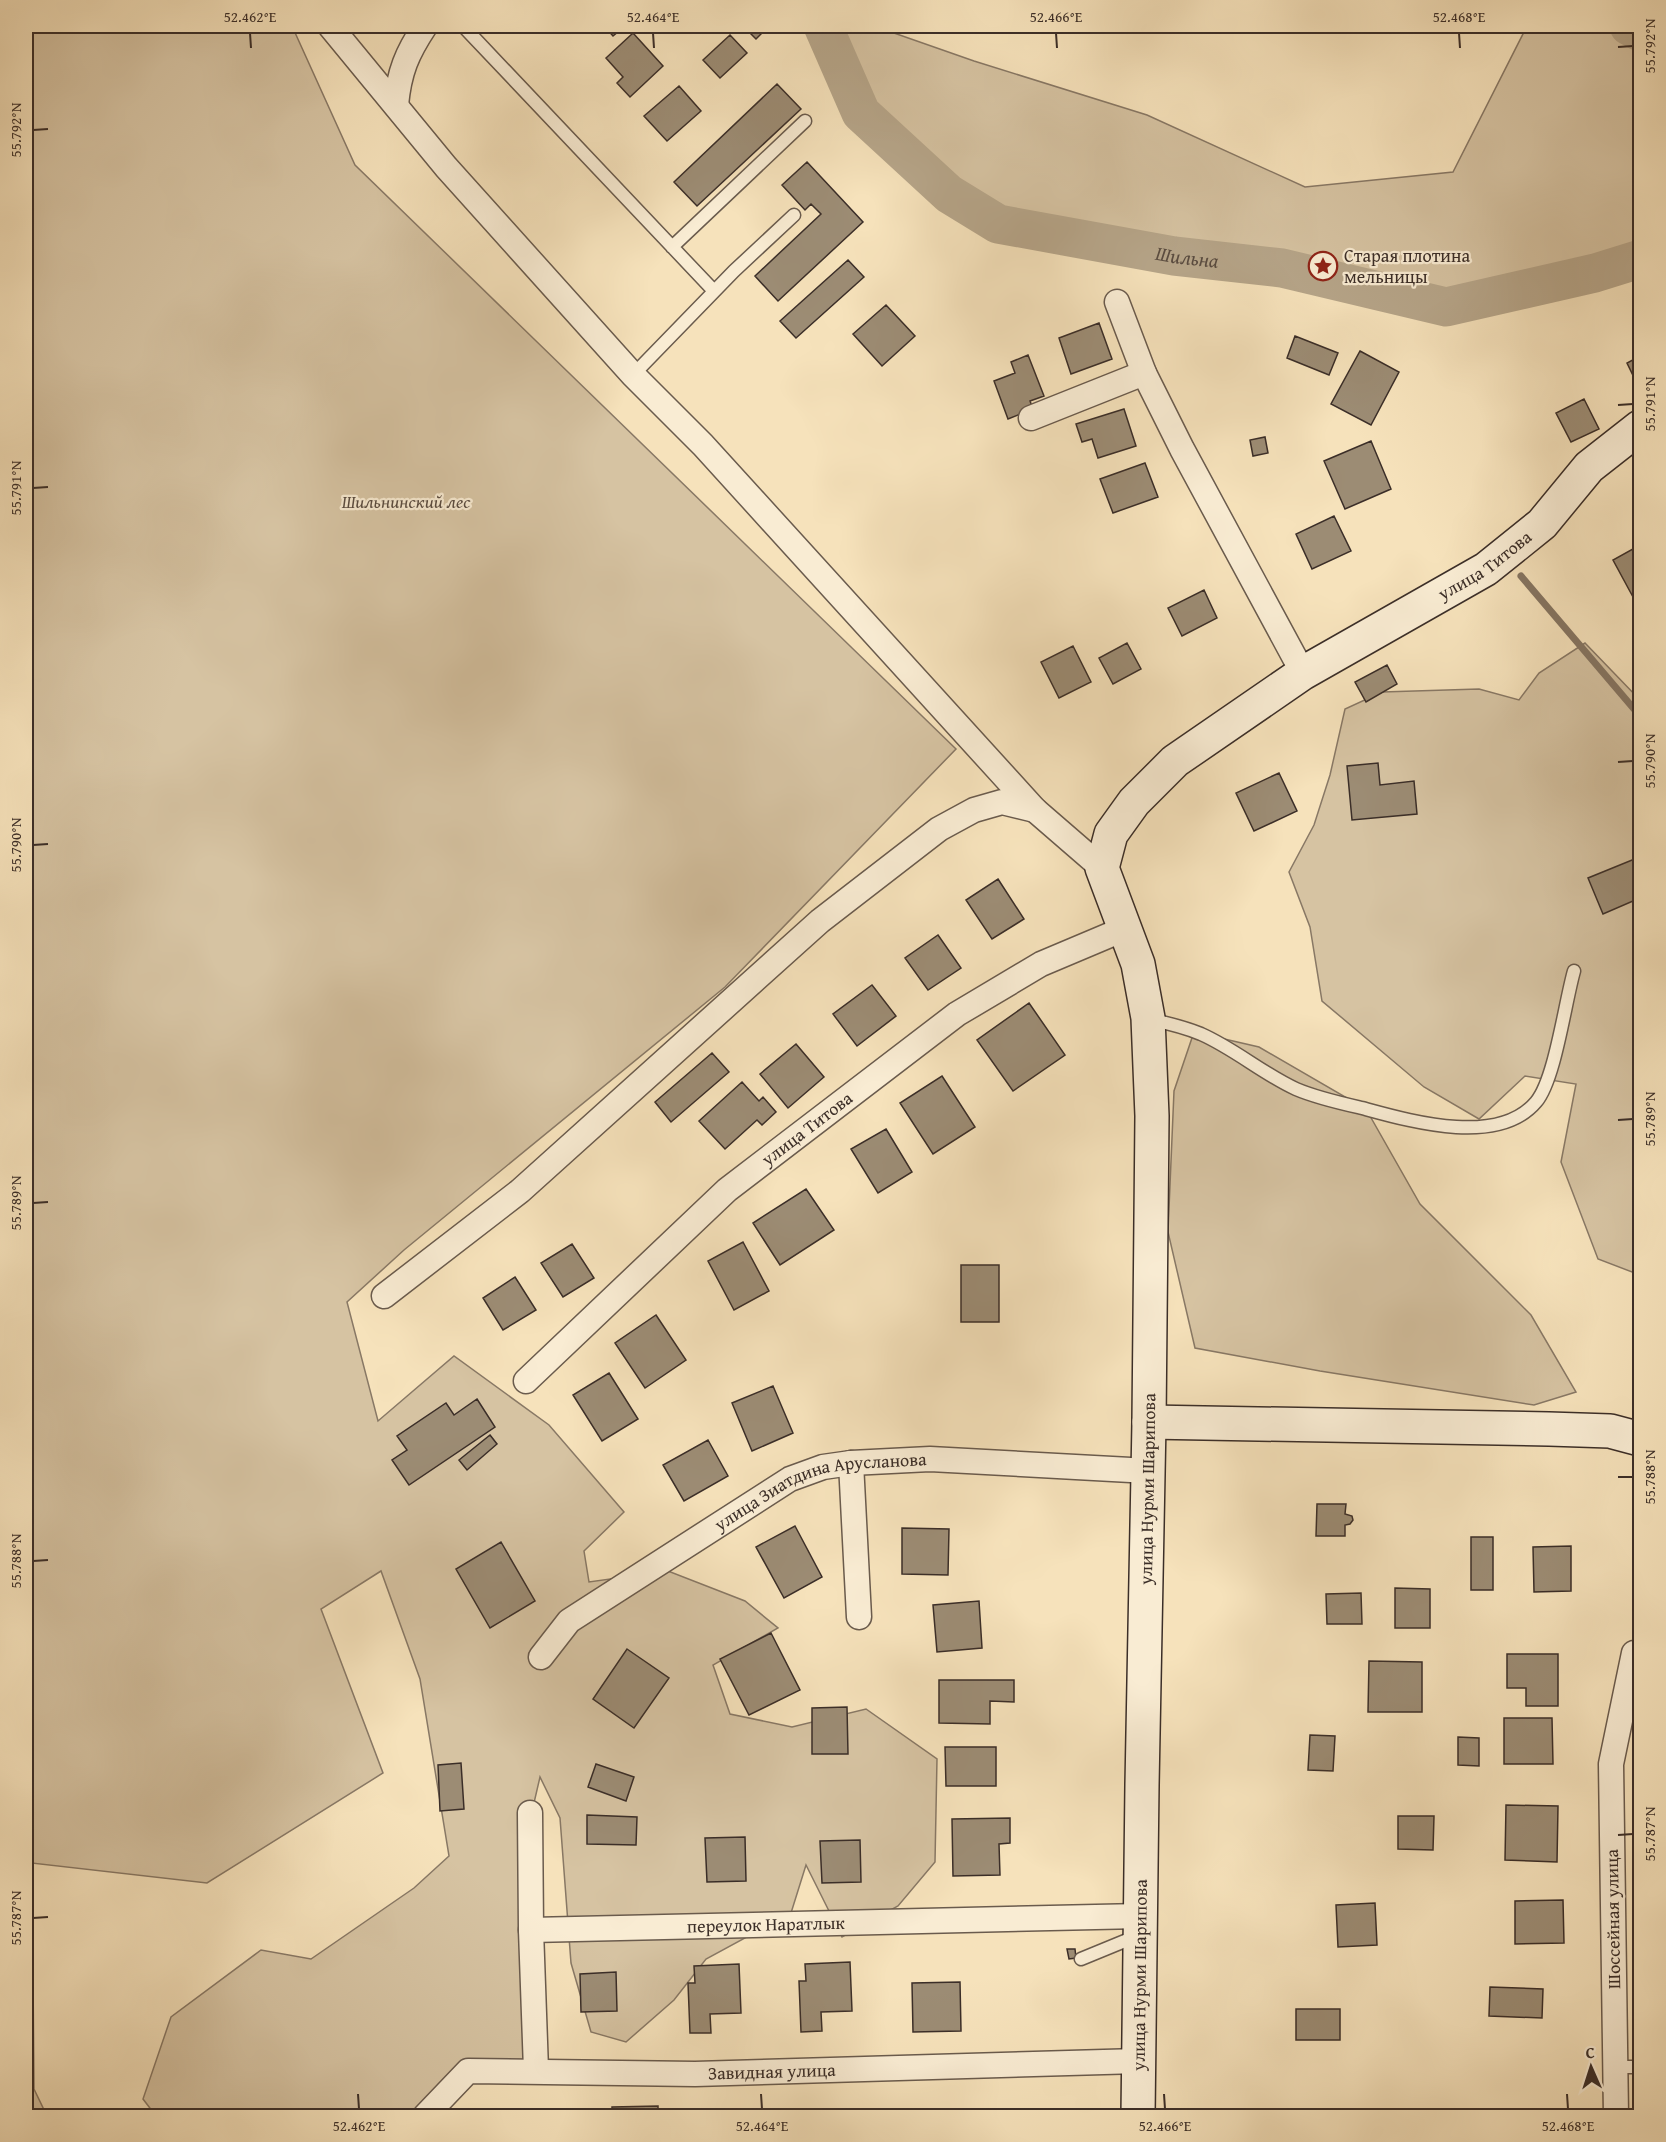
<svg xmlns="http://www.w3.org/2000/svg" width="1666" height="2142" font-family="'Gentium Book Plus',serif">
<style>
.green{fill:#d6c3a2;stroke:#887865;stroke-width:1.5}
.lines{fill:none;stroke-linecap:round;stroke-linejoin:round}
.stream{stroke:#857562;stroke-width:7}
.river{stroke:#b6a589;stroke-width:39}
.building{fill:#9c8c74;stroke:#3b2e28;stroke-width:1.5}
.lane-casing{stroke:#6a5b4d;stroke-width:15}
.street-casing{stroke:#6a5b4d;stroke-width:27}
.secondary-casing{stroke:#3b2e28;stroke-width:36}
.lane{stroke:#f9ecd3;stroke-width:12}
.street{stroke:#f9ecd3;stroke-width:24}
.secondary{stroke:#f9ecd3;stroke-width:33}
.ticks{fill:none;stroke:#3b2e28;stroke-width:2}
.labels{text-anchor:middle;stroke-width:4.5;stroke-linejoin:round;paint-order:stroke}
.poi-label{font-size:18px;fill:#3b2e28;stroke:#f9ecd3;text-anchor:start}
.park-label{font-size:18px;font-style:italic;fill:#5a4c40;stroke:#f9ecd3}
.street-label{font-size:18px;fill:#3b2e28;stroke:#f9ecd3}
.water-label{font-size:20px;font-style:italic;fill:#5a4c40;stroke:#f9ecd3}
.neatline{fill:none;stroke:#3b2e28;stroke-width:2}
.ticks-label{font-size:15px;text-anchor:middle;fill:#3b2e28}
</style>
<rect width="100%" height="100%" fill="#f6e2bb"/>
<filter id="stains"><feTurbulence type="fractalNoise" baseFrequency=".00333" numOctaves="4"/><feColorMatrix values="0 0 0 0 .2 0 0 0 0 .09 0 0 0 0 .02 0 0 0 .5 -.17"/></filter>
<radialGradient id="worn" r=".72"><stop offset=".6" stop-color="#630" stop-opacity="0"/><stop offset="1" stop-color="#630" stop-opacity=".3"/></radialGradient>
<!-- green -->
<path class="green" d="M 26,26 L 292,26 L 355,165 L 956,749 L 725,987 L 404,1250 L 347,1302 L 378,1421 L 454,1356 L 549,1425 L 624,1512 L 584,1551 L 589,1582 L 668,1571 L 745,1601 L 778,1628 L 713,1665 L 730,1714 L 792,1727 L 866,1709 L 937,1759 L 935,1862 L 898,1906 L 842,1937 L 806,1865 L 791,1913 L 706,1959 L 674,2000 L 626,2042 L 591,2032 L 571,1963 L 560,1818 L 540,1777 L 530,1820 L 536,2070 L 468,2071 L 425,2116 L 156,2116 L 143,2099 L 171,2017 L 261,1950 L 311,1959 L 414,1888 L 449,1856 L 420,1679 L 381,1571 L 321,1609 L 383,1773 L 207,1883 L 32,1863 L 34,2089 L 47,2116 L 26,2116 Z
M 823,26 L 874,26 L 974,61 L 1147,115 L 1305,187 L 1453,172 L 1527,26 L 1629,26 L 1640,32 L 1640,259 L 1595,273 L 1446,307 L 1282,268 L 1174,256 L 998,224 L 949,194 L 861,113 Z
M 1585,643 L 1640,700 L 1640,1275 L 1598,1259 L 1561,1162 L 1576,1084 L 1525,1076 L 1479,1119 L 1424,1087 L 1322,1001 L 1310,927 L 1289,872 L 1314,825 L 1330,775 L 1345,709 L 1382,692 L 1479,689 L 1519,700 L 1539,673 Z
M 1194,1032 L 1259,1047 L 1366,1109 L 1420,1204 L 1531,1315 L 1576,1392 L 1534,1405 L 1320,1371 L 1195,1348 L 1168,1232 L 1174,1091 Z"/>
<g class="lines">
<!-- stream -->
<path class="stream" d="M 1521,576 L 1640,716"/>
<!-- river -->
<g class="river">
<path id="s1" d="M 823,26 L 861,113 L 949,194 L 998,224 L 1174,256 L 1282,268 L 1446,307 L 1595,273 L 1640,259"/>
<path d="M 1629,26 L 1640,32"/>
</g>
</g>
<!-- building -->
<path class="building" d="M 604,26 L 625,26 L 613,36 Z
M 743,26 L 769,26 L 756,39 Z
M 633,33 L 663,66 L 630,97 L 617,83 L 623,77 L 606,58 Z
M 730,35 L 747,53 L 720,78 L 703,60 Z
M 777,84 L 801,109 L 697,206 L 674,182 Z
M 679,86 L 701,111 L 667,141 L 644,116 Z
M 807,162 L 863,222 L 778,301 L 755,276 L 821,214 L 811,204 L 805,210 L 782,185 Z
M 848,260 L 864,277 L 796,338 L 780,321 Z
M 886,305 L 915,336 L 882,366 L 853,334 Z
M 1099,323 L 1112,359 L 1071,374 L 1059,338 Z
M 1295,336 L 1338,353 L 1329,375 L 1287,358 Z
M 1360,351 L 1399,372 L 1371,425 L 1331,404 Z
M 1028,355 L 1044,396 L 1030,401 L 1033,409 L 1008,419 L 994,381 L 1015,373 L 1011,362 Z
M 1640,356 L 1640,390 L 1627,363 Z
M 1584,399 L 1599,429 L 1571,442 L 1556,413 Z
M 1124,409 L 1136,446 L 1098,458 L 1092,439 L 1082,442 L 1076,424 Z
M 1265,437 L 1268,453 L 1253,456 L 1250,440 Z
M 1371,441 L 1391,489 L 1345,509 L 1324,461 Z
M 1145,463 L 1158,497 L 1113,513 L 1100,479 Z
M 1334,516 L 1351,551 L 1312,569 L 1296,534 Z
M 1640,545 L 1640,592 L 1633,597 L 1613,560 Z
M 1204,590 L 1217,618 L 1182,636 L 1168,608 Z
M 1127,643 L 1141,669 L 1113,684 L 1099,658 Z
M 1073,646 L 1091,682 L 1059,698 L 1041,662 Z
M 1387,665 L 1397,684 L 1366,702 L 1355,682 Z
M 1378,763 L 1380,785 L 1414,781 L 1417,814 L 1352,820 L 1347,766 Z
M 1279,773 L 1297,811 L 1254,831 L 1236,793 Z
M 1637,858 L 1640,867 L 1640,898 L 1603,914 L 1588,878 Z
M 998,879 L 1024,919 L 992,939 L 966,900 Z
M 938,935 L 961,968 L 928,990 L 905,958 Z
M 872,985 L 896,1016 L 857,1046 L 833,1014 Z
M 1029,1003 L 1065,1055 L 1013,1091 L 977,1040 Z
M 796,1044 L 824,1077 L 788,1108 L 760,1074 Z
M 712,1053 L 729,1072 L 671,1122 L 655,1102 Z
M 942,1076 L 975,1127 L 933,1154 L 900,1103 Z
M 742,1082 L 759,1101 L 763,1097 L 776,1112 L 762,1125 L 757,1120 L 725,1149 L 699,1121 Z
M 886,1129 L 912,1172 L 878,1193 L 851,1149 Z
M 806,1189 L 834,1230 L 780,1265 L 753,1223 Z
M 743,1242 L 769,1291 L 734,1310 L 708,1261 Z
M 572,1244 L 594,1278 L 563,1297 L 541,1263 Z
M 961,1265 L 999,1265 L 999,1322 L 961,1322 Z
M 515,1277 L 536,1310 L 503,1330 L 483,1298 Z
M 656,1315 L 686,1360 L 645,1388 L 615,1343 Z
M 609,1373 L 638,1419 L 602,1441 L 573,1395 Z
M 773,1386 L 793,1433 L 752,1451 L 732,1403 Z
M 477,1399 L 495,1427 L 409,1485 L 392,1460 L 407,1450 L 397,1436 L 446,1403 L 454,1415 Z
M 490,1435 L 497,1444 L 467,1470 L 459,1460 Z
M 708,1440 L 728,1476 L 684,1501 L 663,1465 Z
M 1317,1504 L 1346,1504 L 1345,1514 L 1352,1516 L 1353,1520 L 1350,1524 L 1345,1525 L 1345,1536 L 1316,1536 Z
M 795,1526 L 822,1577 L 784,1598 L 756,1547 Z
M 902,1528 L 949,1529 L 948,1575 L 902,1574 Z
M 1471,1537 L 1493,1537 L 1493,1590 L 1471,1590 Z
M 501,1542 L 535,1601 L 490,1628 L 456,1569 Z
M 1571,1546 L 1571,1591 L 1534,1592 L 1533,1547 Z
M 1395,1588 L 1430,1589 L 1430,1628 L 1395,1628 Z
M 1361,1593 L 1362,1624 L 1327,1624 L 1326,1594 Z
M 979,1601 L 982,1648 L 937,1652 L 933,1605 Z
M 771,1633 L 800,1690 L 749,1715 L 720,1659 Z
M 627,1649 L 669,1678 L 634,1728 L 593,1699 Z
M 1507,1654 L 1558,1654 L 1558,1706 L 1526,1706 L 1526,1688 L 1507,1688 Z
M 1369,1661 L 1422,1662 L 1422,1712 L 1368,1712 Z
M 939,1680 L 1014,1680 L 1014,1702 L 990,1701 L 990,1724 L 939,1723 Z
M 847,1707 L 848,1754 L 812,1754 L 812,1708 Z
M 1504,1718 L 1552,1718 L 1553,1764 L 1504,1764 Z
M 1310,1735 L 1335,1736 L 1333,1771 L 1308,1770 Z
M 1458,1737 L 1479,1738 L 1479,1766 L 1458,1765 Z
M 945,1747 L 996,1747 L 996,1786 L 946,1786 Z
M 461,1763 L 464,1809 L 440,1811 L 438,1765 Z
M 596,1764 L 634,1777 L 626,1801 L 588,1787 Z
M 1506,1805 L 1558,1806 L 1557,1862 L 1505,1860 Z
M 587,1815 L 637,1817 L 636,1845 L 587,1844 Z
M 1398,1816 L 1434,1816 L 1433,1850 L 1398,1849 Z
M 1010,1818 L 1010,1843 L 999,1844 L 1000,1875 L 953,1876 L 952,1819 Z
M 745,1837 L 746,1881 L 707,1882 L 705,1838 Z
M 860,1840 L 861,1882 L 822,1883 L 820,1841 Z
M 1563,1900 L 1564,1943 L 1515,1944 L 1515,1901 Z
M 1375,1903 L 1377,1945 L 1338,1947 L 1336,1905 Z
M 1067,1949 L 1075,1949 L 1076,1958 L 1069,1959 Z
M 850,1962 L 852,2011 L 821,2012 L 822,2031 L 801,2032 L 799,1981 L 806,1981 L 805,1964 Z
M 739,1964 L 741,2013 L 710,2014 L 711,2033 L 690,2033 L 688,1983 L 695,1983 L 694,1966 Z
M 616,1972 L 617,2011 L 581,2012 L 580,1974 Z
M 960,1982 L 961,2031 L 913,2032 L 912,1983 Z
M 1490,1987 L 1543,1989 L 1542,2018 L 1489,2016 Z
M 1296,2009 L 1340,2009 L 1340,2040 L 1296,2040 Z
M 658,2106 L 658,2116 L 612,2116 L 612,2107 Z"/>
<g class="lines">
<!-- lane casing -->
<g class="lane-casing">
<path id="lane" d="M 463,26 L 714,291
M 672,247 L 805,121
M 633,375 L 734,271 L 794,215
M 1149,1019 C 1167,1023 1184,1027 1201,1034 C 1235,1049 1263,1074 1296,1089 C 1317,1098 1340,1103 1362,1108 C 1410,1121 1498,1147 1536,1102 C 1555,1080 1565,1002 1574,971
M 1081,1959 L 1137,1936
M 1615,2067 L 1640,2067"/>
</g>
<!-- street casing -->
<g class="street-casing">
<g id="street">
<path d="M 330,26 L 446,167 L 633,375 L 703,445 L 1035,810 L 1102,868"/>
<path d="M 396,105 C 399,72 407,53 425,26"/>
<path d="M 1117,302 L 1144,373 L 1182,449 L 1303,673"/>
<path d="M 1031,418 L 1144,373"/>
<path d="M 384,1296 L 520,1191 L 820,921 L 939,829 L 974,810 L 1002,802 L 1035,810"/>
<path id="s2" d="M 526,1381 L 727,1190 L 957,1014 L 1041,964 L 1124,929"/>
<path d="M 851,1463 L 859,1617"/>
<path id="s3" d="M 541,1657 L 569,1621 L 790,1479 L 823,1467 L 851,1463 L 930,1459 L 1149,1471"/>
<path d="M 530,1813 L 531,1930"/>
<path id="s4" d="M 536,2070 L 531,1930 L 1141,1916"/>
<path id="s5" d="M 425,2116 L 468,2071 L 695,2074 L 1139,2061"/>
<path d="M 1616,2116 L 1611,1764 L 1634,1653"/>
</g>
</g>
<!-- secondary casing -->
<g class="secondary-casing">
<g id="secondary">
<path d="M 1149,1422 L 1549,1429 L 1610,1431 L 1640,1439"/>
<path id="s6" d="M 1138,2116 L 1142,1785 L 1149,1422 L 1152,1116 L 1148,1018 L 1138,964 L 1102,868 L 1111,834 L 1134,802 L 1175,761 L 1303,673 L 1486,569 L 1542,524 L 1589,467 L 1640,427"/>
</g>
</g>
<!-- lane -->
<use href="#lane" class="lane"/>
<!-- street -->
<use href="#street" class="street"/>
<!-- secondary -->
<use href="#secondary" class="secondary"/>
</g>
<!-- ticks -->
<path class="ticks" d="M 250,33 L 251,48M 653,33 L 654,48M 1056,33 L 1057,48M 1459,33 L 1460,48M 1618,47 L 1633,46M 33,130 L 48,129M 1618,405 L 1633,404M 33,488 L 48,487M 1618,762 L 1633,761M 33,845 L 48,844M 1618,1120 L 1633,1119M 33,1203 L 48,1202M 1618,1477 L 1633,1477M 33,1561 L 48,1560M 1618,1835 L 1633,1834M 33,1918 L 48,1917M 358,2094 L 359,2109M 761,2094 L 762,2109M 1164,2094 L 1165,2109M 1567,2094 L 1568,2109"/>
<!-- icons -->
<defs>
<g id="sight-ring" transform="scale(1.5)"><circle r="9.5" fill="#f9ecd3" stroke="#8f2418" stroke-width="1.5"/><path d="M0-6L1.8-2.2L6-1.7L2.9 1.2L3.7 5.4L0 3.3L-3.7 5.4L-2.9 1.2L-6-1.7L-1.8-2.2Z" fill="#8f2418"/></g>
</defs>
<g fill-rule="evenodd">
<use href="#sight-ring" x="1323" y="266"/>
</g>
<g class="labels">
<!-- poi labels -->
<g class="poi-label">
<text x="1344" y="262">Старая плотина<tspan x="1344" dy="21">мельницы</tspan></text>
</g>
<!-- park labels -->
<g class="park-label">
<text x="406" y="508">Шильнинский лес</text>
</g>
<!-- street labels -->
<g class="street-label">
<text dy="6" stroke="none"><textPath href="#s6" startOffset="1755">улица Титова</textPath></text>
<text dy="6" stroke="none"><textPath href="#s2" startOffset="378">улица Титова</textPath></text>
<text dy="6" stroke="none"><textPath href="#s6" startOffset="627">улица Нурми Шарипова</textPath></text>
<text dy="6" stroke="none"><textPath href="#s3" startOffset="334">улица Зиатдина Арусланова</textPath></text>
<text transform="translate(1613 1919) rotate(-91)" y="6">Шоссейная улица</text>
<text dy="6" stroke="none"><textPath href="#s4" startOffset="375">переулок Наратлык</textPath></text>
<text dy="6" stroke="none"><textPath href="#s6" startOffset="141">улица Нурми Шарипова</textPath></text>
<text dy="6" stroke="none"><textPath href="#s5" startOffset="366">Завидная улица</textPath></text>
</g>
<!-- water labels -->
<g class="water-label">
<text dy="7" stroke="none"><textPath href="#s1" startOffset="464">Шильна</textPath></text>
</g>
</g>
<!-- margin -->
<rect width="1666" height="2142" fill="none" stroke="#f6e2bb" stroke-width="66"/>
<!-- north arrow -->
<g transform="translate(1591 2067) rotate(357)" stroke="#f9ecd3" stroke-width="4.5" paint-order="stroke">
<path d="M0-4.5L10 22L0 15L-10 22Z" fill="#3b2e28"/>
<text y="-9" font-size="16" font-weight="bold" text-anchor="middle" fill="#3b2e28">С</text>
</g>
<rect x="33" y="33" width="1600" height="2076" class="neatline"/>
<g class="ticks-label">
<text x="250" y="22">52.462°E</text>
<text x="653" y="22">52.464°E</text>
<text x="1056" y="22">52.466°E</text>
<text x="1459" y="22">52.468°E</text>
<text transform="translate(1650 46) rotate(-90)" y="5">55.792°N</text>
<text transform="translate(16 130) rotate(-90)" y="5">55.792°N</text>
<text transform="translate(1650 404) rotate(-90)" y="5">55.791°N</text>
<text transform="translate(16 488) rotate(-90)" y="5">55.791°N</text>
<text transform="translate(1650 761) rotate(-90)" y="5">55.790°N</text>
<text transform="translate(16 845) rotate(-90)" y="5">55.790°N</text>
<text transform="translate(1650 1119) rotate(-90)" y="5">55.789°N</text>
<text transform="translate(16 1203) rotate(-90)" y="5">55.789°N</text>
<text transform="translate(1650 1477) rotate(-90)" y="5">55.788°N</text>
<text transform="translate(16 1561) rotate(-90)" y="5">55.788°N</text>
<text transform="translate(1650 1834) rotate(-90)" y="5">55.787°N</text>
<text transform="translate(16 1918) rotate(-90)" y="5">55.787°N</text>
<text x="359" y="2131">52.462°E</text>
<text x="762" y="2131">52.464°E</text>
<text x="1165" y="2131">52.466°E</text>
<text x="1568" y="2131">52.468°E</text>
</g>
<rect width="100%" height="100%" filter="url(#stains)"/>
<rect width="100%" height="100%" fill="url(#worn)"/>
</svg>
